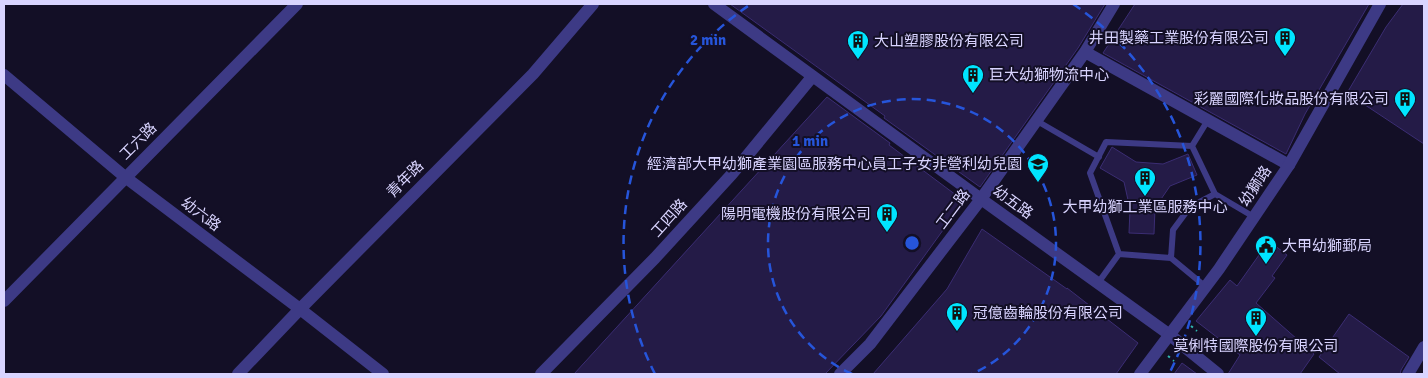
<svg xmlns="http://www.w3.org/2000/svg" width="1428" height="378" font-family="Signika,'Noto Sans TC',sans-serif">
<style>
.building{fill:#241b47;stroke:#3b2d73}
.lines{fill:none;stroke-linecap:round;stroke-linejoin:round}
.path{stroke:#2fb8b0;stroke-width:2;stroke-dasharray:2.5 4;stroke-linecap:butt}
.service{stroke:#3d3a85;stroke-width:6}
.minor{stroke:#3d3a85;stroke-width:12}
.tertiary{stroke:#3d3a85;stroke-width:12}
.ring{fill:none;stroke:#2655da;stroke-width:2.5;stroke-dasharray:9 6}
.labels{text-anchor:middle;stroke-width:4;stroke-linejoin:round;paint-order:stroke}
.poi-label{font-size:15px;fill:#d9d4ff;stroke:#130f26;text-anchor:end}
.street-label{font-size:15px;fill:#d9d4ff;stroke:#130f26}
.centre{fill:#2655da;stroke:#130f26;stroke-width:2.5}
.ring-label{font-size:15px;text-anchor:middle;font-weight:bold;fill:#2655da;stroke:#130f26;stroke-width:4;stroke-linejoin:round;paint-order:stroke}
</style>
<rect width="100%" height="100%" fill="#130f26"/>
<!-- building -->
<path class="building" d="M 730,4 L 1105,4 L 1078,48 L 980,187 L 884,118 L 885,116 Z
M 1135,4 L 1369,4 L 1305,114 L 1286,154 L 1103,53 Z
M 1403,4 L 1424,4 L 1424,144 L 1347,93 L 1386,27 Z
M 827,97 L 890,143 L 889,145 L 964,201 L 881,316 L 825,374 L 574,374 Z
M 1112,147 L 1136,162 L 1163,164 L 1188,154 L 1197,175 L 1170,186 L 1155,208 L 1154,234 L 1129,233 L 1130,209 L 1124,182 L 1100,168 Z
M 982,229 L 1067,289 L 1067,288 L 1138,343 L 1116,374 L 873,374 L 947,289 Z
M 1269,241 L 1287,255 L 1272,276 L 1275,278 L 1256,303 L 1314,354 L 1300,374 L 1228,374 L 1240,355 L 1196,321 L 1230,280 L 1237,286 Z
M 1349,314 L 1409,357 L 1401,370 L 1400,374 L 1340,374 L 1319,357 Z
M 1182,363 L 1197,374 L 1174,374 Z"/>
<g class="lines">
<!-- path -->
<path class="path" d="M 1191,326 L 1197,331
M 1168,356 L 1174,361"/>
<!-- service -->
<path class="service" d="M 1037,121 L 1099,157
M 1192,146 L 1208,120
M 1215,194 L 1190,207 L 1173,230 L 1171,258 L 1119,254 L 1090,173 L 1106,142 L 1192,146 L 1215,194 L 1254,217
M 1171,258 L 1206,287
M 1098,283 L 1119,254"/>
<!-- minor -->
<path class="minor" d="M 714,4 L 981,199 L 1170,335 L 1218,374
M 1085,52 L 1289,165
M 4,75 L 125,177 L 300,309 L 383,374
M 4,301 L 297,4
M 238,374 L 300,309 L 533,74 L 593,4
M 541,374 L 655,258 L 732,174 L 812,77
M 840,374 L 870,344 L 981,199 L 1085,52 L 1114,4
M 1408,374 L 1424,347"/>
<!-- tertiary -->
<path class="tertiary" d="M 1140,374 L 1219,269 L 1289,165 L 1380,4"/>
</g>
<!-- distance rings -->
<g class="ring">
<path d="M852 374A144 144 0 1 1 972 374"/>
<path d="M655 374A288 288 0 0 1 751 4M1073 4A288 288 0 0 1 1169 374"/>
</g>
<!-- icons -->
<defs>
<g id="building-pin" transform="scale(1.125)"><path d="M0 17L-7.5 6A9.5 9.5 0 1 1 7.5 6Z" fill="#00e5ff" stroke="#130f26"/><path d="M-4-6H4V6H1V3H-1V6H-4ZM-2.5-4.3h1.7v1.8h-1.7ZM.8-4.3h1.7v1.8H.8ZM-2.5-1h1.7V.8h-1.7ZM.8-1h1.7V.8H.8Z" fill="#111"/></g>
<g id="school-pin" transform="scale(1.125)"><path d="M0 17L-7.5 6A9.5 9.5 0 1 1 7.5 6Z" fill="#00e5ff" stroke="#130f26"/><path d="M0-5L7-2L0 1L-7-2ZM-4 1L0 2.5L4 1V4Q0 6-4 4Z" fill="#111"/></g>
<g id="civic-pin" transform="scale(1.125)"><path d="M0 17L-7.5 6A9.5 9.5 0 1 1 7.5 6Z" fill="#00e5ff" stroke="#130f26"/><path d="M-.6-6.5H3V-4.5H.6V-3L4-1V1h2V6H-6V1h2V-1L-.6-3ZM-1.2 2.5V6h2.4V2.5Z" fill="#111"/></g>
</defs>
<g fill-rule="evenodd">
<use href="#building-pin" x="1285" y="38"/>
<use href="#building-pin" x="858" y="41"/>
<use href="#building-pin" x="973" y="75"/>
<use href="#building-pin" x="1405" y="99"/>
<use href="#school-pin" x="1038" y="164"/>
<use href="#building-pin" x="1145" y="178"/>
<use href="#building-pin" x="887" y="214"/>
<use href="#civic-pin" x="1266" y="246"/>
<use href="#building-pin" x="957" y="313"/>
<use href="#building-pin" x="1256" y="318"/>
</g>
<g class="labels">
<!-- poi labels -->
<g class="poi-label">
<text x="1269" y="43">井田製藥工業股份有限公司</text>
<text x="874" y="46" text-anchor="start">大山塑膠股份有限公司</text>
<text x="989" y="80" text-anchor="start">巨大幼獅物流中心</text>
<text x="1389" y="104">彩麗國際化妝品股份有限公司</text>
<text x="1022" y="169">經濟部大甲幼獅產業園區服務中心員工子女非營利幼兒園</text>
<text x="1145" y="212" text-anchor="middle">大甲幼獅工業區服務中心</text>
<text x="871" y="219">陽明電機股份有限公司</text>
<text x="1282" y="251" text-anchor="start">大甲幼獅郵局</text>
<text x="973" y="318" text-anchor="start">冠億齒輪股份有限公司</text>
<text x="1256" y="351" text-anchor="middle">莫俐特國際股份有限公司</text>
</g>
<!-- street labels -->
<g class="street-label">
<text transform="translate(138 141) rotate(-45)" y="5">工六路</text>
<text transform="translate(405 179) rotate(-45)" y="5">青年路</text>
<text transform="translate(1255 186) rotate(-56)" y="5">幼獅路</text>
<text transform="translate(1013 202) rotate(36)" y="5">幼五路</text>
<text transform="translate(953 209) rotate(-53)" y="5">工二路</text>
<text transform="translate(201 214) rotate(37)" y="5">幼六路</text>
<text transform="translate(669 218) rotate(-48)" y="5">工四路</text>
</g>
</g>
<circle cx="912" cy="243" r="8" class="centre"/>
<g class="ring-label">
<text x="708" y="45">2 min</text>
<text x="810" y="146">1 min</text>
</g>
<!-- border -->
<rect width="1428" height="378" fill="none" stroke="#d9d4ff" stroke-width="10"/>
</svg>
